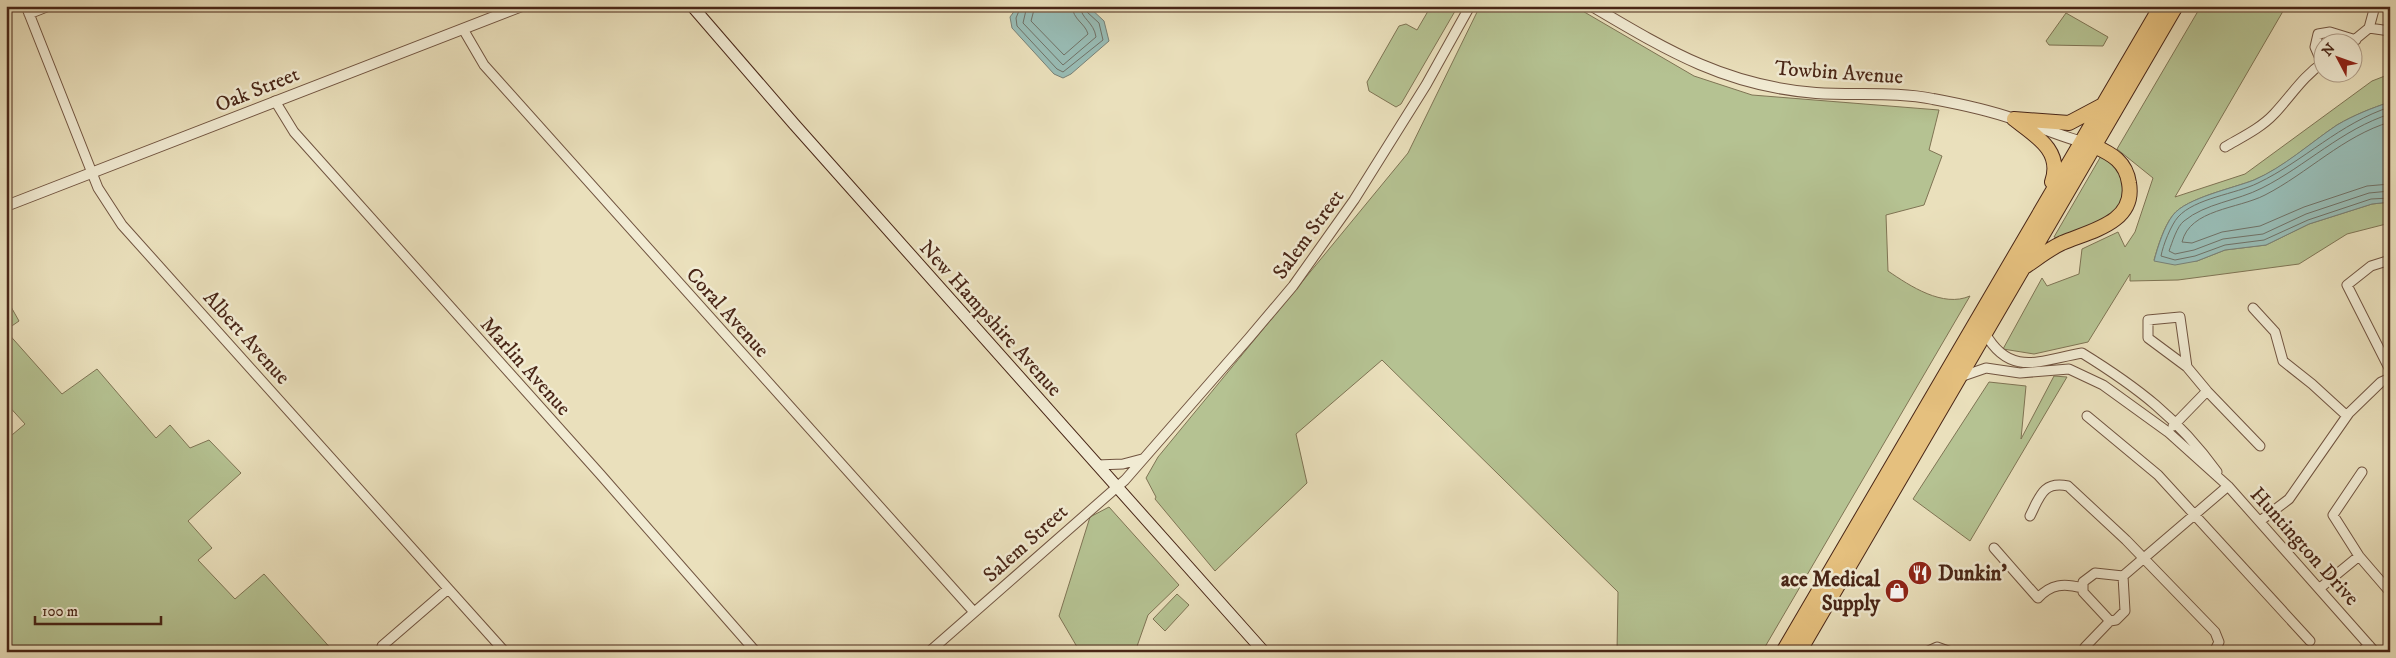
<svg xmlns="http://www.w3.org/2000/svg" width="2396" height="658" font-family="'IM FELL DW Pica',serif">
<style>
.green{fill:#b5c292;stroke:#7f7454}
.water{fill:#98bcb5;stroke:#788076}
.lines{fill:none;stroke-linecap:round;stroke-linejoin:round}
.shore{stroke:#707166;stroke-width:1}
.minor-casing{stroke:#715440;stroke-width:11}
.tertiary-casing{stroke:#715440;stroke-width:12}
.secondary-casing{stroke:#492617;stroke-width:13}
.trunk-casing{stroke:#492617;stroke-width:16}
.minor{stroke:#f1ebd3;stroke-width:9}
.tertiary{stroke:#f1ebd3;stroke-width:10}
.secondary{stroke:#f1ebd3;stroke-width:11}
.trunk{stroke:#e5c07e;stroke-width:14}
.labels{text-anchor:middle;stroke-width:5;stroke-linejoin:round;paint-order:stroke}
.street-label{font-size:21px;fill:#492617;stroke:#f1ebd3}
.poi-label{font-size:21px;font-weight:bold;fill:#492617;stroke:#f1ebd3;text-anchor:start}
</style>
<rect width="100%" height="100%" fill="#eae0bc"/>
<filter id="stains"><feTurbulence type="fractalNoise" baseFrequency=".004" numOctaves="4"/><feColorMatrix values="0 0 0 0 .2 0 0 0 0 .09 0 0 0 0 .02 0 0 0 .5 -.17"/></filter>
<radialGradient id="worn" r=".72"><stop offset=".6" stop-color="#630" stop-opacity="0"/><stop offset="1" stop-color="#630" stop-opacity=".3"/></radialGradient>
<!-- green -->
<path class="green" d="M 1431,6 L 1458,6 L 1401,104 L 1396,107 L 1369,91 L 1367,82 L 1399,26 L 1406,24 L 1417,30 Z
M 1480,6 L 1574,6 L 1694,76 L 1752,95 L 1939,110 L 1929,150 L 1942,156 L 1924,205 L 1886,215 L 1888,271 C 1910,286 1943,308 1970,296 L 1762,652 L 1617,652 L 1618,592 L 1382,360 L 1296,434 L 1307,483 L 1215,571 L 1155,499 L 1156,497 L 1146,478 L 1158,457 L 1408,153 Z
M 2201,6 L 2286,6 L 2175,197 L 2245,174 L 2372,81 L 2390,74 L 2390,102 C 2372,108 2354,115 2337,125 C 2310,143 2285,167 2254,180 C 2234,188 2186,198 2173,215 C 2164,226 2158,246 2154,260 L 2197,261 L 2225,250 L 2266,245 L 2309,224 L 2372,204 L 2390,202 L 2390,223 L 2347,234 L 2299,264 L 2178,280 L 2130,281 L 2130,274 L 2088,342 L 2034,354 L 2003,349 L 2042,278 L 2047,286 L 2079,274 L 2082,249 L 2118,232 L 2125,247 L 2135,232 L 2153,178 L 2117,149 Z
M 2066,13 L 2108,37 L 2103,46 L 2049,45 L 2046,41 Z
M 2101,156 C 2113,165 2121,170 2123,186 C 2127,219 2081,229 2058,238 L 2054,237 Z
M 6,298 L 19,321 L 6,330 Z
M 6,331 L 62,394 L 97,369 L 156,438 L 170,425 L 190,448 L 209,440 L 241,473 L 188,521 L 212,548 L 198,560 L 235,599 L 264,574 L 334,652 L 6,652 L 6,440 L 25,424 L 6,403 Z
M 2054,376 L 2067,377 L 1970,541 L 1913,499 L 1989,382 L 2026,386 L 2021,439 Z
M 1109,507 L 1179,585 L 1148,615 L 1135,652 L 1080,652 L 1059,616 L 1090,517 Z
M 1177,594 L 1189,605 L 1165,631 L 1153,619 Z"/>
<!-- water -->
<path class="water" d="M 1018,6 L 1088,6 L 1104,21 L 1109,41 L 1071,74 L 1063,78 L 1054,74 L 1012,28 L 1010,17 Z
M 2390,102 L 2390,202 L 2372,204 L 2309,224 L 2266,245 L 2225,250 L 2197,261 L 2175,265 L 2154,261 C 2158,246 2164,227 2173,215 C 2186,198 2234,188 2254,180 C 2284,167 2310,143 2337,125 C 2354,115 2372,108 2390,102 Z"/>
<g class="lines">
<!-- shore -->
<path class="shore" d="M 1021,6 L 1016,18 L 1017,26 L 1057,69 L 1063,72 L 1103,40 L 1099,23 L 1087,12 L 1086,6
M 1027,6 L 1023,23 L 1063,65 L 1096,37 C 1094,22 1081,19 1080,6
M 1035,6 L 1031,21 L 1064,55 L 1088,34 C 1085,23 1073,20 1072,6
M 2390,107 C 2340,123 2304,161 2258,183 C 2236,194 2195,198 2178,217 C 2171,225 2163,245 2161,256 L 2175,260 L 2195,256 L 2225,245 L 2264,240 L 2308,220 L 2371,199 L 2390,198
M 2390,114 C 2342,129 2306,166 2262,188 C 2237,201 2206,203 2184,221 C 2177,226 2172,243 2169,251 L 2175,254 L 2194,250 L 2223,239 L 2263,234 L 2306,214 L 2369,193 L 2390,191
M 2390,122 C 2343,136 2308,173 2265,195 C 2238,209 2190,209 2182,242 L 2192,243 L 2222,232 L 2260,226 L 2304,207 L 2367,186 L 2390,184"/>
<!-- minor casing -->
<g class="minor-casing">
<path id="minor" d="M 26,6 L 98,188 L 122,225 L 505,652
M 29,14 L 49,6
M 2369,28 L 2390,31
M 463,29 L 484,65 L 974,612
M 2352,42 L 2369,28 L 2375,6
M 2322,63 L 2315,47 L 2318,34 L 2330,32 L 2356,40
M 275,101 L 294,132 L 600,474 L 756,652
M 2225,147 C 2242,137 2261,128 2274,114 C 2291,96 2303,76 2324,62
M 2390,260 L 2371,266 L 2347,285 L 2390,370
M 2253,308 L 2275,332 L 2283,361 L 2312,384 L 2347,416
M 1985,333 C 2010,378 2041,360 2082,353 C 2137,387 2178,418 2217,472
M 1960,377 L 1986,368 L 2020,373 L 2069,369 L 2103,385 L 2168,432 L 2228,486 L 2375,652
M 2207,391 L 2260,446
M 2087,416 L 2158,475 L 2310,641
M 2173,426 L 2207,391 L 2187,367 L 2148,338 L 2148,320 L 2180,317 L 2187,367
M 1097,465 L 1123,464 L 1142,459
M 2362,472 L 2333,515 L 2359,556 L 2390,592
M 2030,516 C 2040,496 2043,481 2068,486 L 2126,540 L 2215,632 L 2219,642 L 2214,652
M 2260,521 L 2289,499 L 2349,413 L 2381,382 L 2390,378
M 1994,548 L 2038,598 C 2051,584 2064,583 2082,588
M 2123,576 L 2125,611 L 2116,620 L 2110,621 L 2083,592 L 2083,582 L 2095,573 L 2123,576 L 2228,486
M 2320,588 L 2359,556
M 382,646 L 448,589
M 929,652 L 1125,480 L 1249,338 L 1293,286 L 1354,200 L 1426,85 L 1470,6
M 1926,652 L 1937,647 L 1951,652
M 2089,652 L 2085,647 L 2110,621
M 2361,652 L 2369,645"/>
</g>
<!-- tertiary casing -->
<g class="tertiary-casing">
<path id="tertiary" d="M 1592,6 C 1668,51 1726,86 1816,93 C 1855,96 1895,91 1933,99 C 1960,104 1988,110 2014,119 C 2039,126 2062,137 2086,143
M 6,206 L 522,6"/>
</g>
<!-- secondary casing -->
<g class="secondary-casing">
<path id="secondary" d="M 692,6 L 794,124 L 1264,652"/>
</g>
<!-- trunk casing -->
<g class="trunk-casing">
<path id="trunk" d="M 2014,119 C 2036,136 2063,151 2052,182
M 2014,119 L 2069,123 L 2101,106
M 2026,266 C 2038,258 2049,249 2062,243 C 2090,231 2136,223 2129,183 C 2126,162 2112,154 2094,146
M 1783,652 L 2161,6
M 1799,652 L 2176,6"/>
</g>
<!-- minor -->
<use href="#minor" class="minor"/>
<!-- tertiary -->
<use href="#tertiary" class="tertiary"/>
<!-- secondary -->
<use href="#secondary" class="secondary"/>
<!-- trunk -->
<use href="#trunk" class="trunk"/>
</g>
<!-- icons -->
<defs>
<g id="restaurant-disc" transform="scale(1.25)"><circle r="9.5" fill="#8f2418" stroke="#f1ebd3"/><path d="M-5-6h1v4h1v-4h1v4h1v-4h1v5L-1.5 .5V6h-2V.5L-5-1ZM5-6V6H3V1.5H1.5Q1.5-4 5-6Z" fill="#fff"/></g>
<g id="shop-disc" transform="scale(1.25)"><circle r="9.5" fill="#8f2418" stroke="#f1ebd3"/><path d="M-5-2.5h2.3a2.7 3.5 0 0 1 5.4 0H5L5.5 6h-11ZM-1.5-2.5h3a1.5 2.3 0 0 0-3 0Z" fill="#fff"/></g>
</defs>
<g fill-rule="evenodd">
<use href="#restaurant-disc" x="1920" y="573"/>
<use href="#shop-disc" x="1897" y="591"/>
</g>
<g class="labels">
<!-- street labels -->
<g class="street-label">
<text transform="translate(1839 72) rotate(4)" y="7">Towbin Avenue</text>
<text transform="translate(257 89) rotate(-22)" y="7">Oak Street</text>
<text transform="translate(1308 234) rotate(-54)" y="7">Salem Street</text>
<text transform="translate(728 312) rotate(48)" y="7">Coral Avenue</text>
<text transform="translate(991 318) rotate(48)" y="7">New Hampshire Avenue</text>
<text transform="translate(247 337) rotate(48)" y="7">Albert Avenue</text>
<text transform="translate(526 366) rotate(48)" y="7">Marlin Avenue</text>
<text transform="translate(1025 543) rotate(-42)" y="7">Salem Street</text>
<text transform="translate(2305 546) rotate(48)" y="7">Huntington Drive</text>
</g>
<!-- poi labels -->
<g class="poi-label">
<text x="1938" y="580">Dunkin'</text>
<text x="1880" y="586" text-anchor="end">ace Medical<tspan x="1880" dy="24">Supply</tspan></text>
</g>
</g>
<!-- margin -->
<rect width="2396" height="658" fill="none" stroke="#eae0bc" stroke-width="25"/>
<rect x="8" y="8" width="2381" height="643" fill="none" stroke="#492617" stroke-width="2.5"/>
<rect x="12" y="12" width="2371" height="633" fill="none" stroke="#492617"/>
<!-- north arrow -->
<g transform="translate(2338 58) rotate(311)"><circle r="24" fill="#f1ebd3" stroke="#ae9c88"/>
<path d="M0-4L9 19L0 12L-9 19Z" fill="#8f2418"/>
<text y="-8" font-size="14" font-weight="bold" text-anchor="middle" fill="#492617">N</text>
</g>
<!-- scale -->
<path d="M35 616v8h126v-8" fill="none" stroke="#492617" stroke-width="2.5"/>
<text x="42" y="616" font-size="15" fill="#492617" stroke="#f1ebd3" stroke-width="4" paint-order="stroke">100 m</text>
<rect width="100%" height="100%" filter="url(#stains)"/>
<rect width="100%" height="100%" fill="url(#worn)"/>
</svg>
